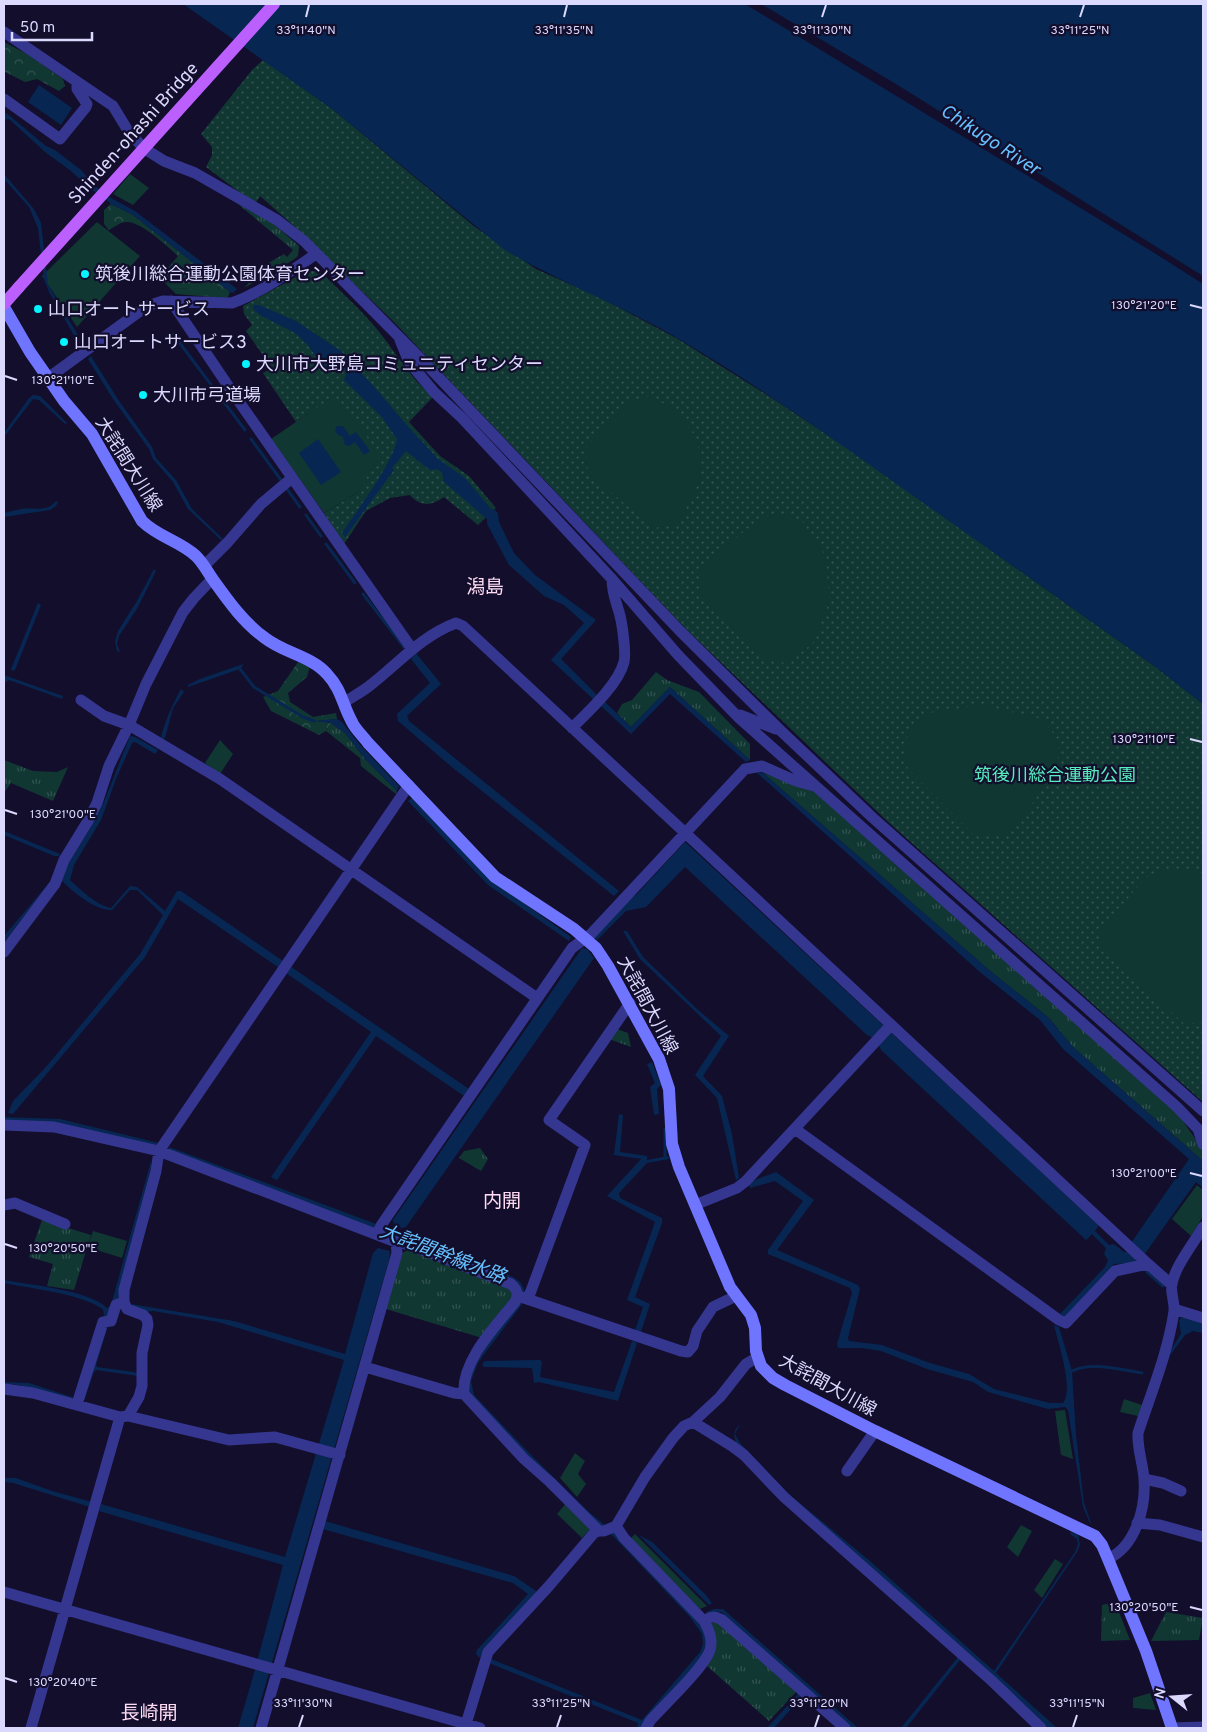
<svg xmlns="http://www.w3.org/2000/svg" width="1207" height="1732" font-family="Overpass,'Noto Sans JP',sans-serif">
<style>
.grass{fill:url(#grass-tufts)}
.forest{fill:url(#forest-crowns)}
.park{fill:url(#park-dots)}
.garden{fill:#113733}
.water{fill:#072752}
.pier{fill:#120e2c}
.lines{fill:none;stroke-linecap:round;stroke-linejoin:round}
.stream{stroke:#072752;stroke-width:3}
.street{stroke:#353690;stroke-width:11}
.secondary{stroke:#7075ff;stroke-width:12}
.primary{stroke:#bb60ff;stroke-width:12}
.primary-bridge{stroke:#bb60ff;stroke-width:12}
.ticks{fill:none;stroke:#dcd9ff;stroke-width:2}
.poi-dot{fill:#05f4ff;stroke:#120e2c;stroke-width:2}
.labels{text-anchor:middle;stroke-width:4.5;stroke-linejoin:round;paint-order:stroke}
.street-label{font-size:18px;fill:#dcd9ff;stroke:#120e2c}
.poi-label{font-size:18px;fill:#dcd9ff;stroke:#120e2c;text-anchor:start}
.park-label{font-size:18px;fill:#58ecbf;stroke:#120e2c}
.water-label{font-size:19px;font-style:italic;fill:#67c1ff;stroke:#120e2c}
.neighbourhood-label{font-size:19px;fill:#ffdbf4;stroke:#120e2c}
.ticks-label{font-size:12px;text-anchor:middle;fill:#dcd9ff;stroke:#120e2c;stroke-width:4.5;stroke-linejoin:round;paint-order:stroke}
</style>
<defs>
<pattern id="grass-tufts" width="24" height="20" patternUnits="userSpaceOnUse" patternTransform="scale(1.25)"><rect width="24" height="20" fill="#113733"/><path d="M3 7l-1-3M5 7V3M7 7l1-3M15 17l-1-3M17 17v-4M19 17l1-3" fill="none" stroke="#335352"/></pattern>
<pattern id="forest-crowns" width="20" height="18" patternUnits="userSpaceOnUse" patternTransform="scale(1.25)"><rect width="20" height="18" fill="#113733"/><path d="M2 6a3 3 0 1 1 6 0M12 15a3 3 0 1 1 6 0" fill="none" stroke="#335352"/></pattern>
<pattern id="park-dots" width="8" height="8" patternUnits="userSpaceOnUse" patternTransform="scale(1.25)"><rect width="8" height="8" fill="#113733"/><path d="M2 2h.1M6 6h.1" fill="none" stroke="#335352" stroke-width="1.8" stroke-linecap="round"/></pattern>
</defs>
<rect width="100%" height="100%" fill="#120e2c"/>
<!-- grass -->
<path class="grass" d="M 238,204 L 274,224 L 299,246 L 298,256 L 293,260 L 244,288 L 265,265 L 284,254 L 287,257 L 293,250 Z
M 187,262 L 218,286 L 219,291 L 177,288 L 172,290 L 166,284 Z
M 656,672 L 667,680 L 699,692 L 750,744 L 750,760 L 670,687 L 631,727 L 617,713 L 622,704 L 632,700 Z
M 331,723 L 345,733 L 365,759 L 397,791 L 396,794 L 361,766 L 360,758 L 326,731 Z
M 4,760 L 33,771 L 57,772 L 68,767 L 53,801 L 11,783 L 4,793 Z
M 763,773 L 815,792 L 1176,1111 L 1203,1150 L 1203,1161 L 1073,1047 L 1049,1018 L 989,970 Z
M 617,1029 L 628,1033 L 631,1047 L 609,1039 Z
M 480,1148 L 488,1159 L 481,1171 L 459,1158 L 464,1151 Z
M 42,1220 L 91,1235 L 74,1290 L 47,1286 L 53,1264 L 29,1257 Z
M 410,1249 L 508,1287 L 514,1292 L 512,1300 L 482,1338 L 386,1309 L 402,1253 Z
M 1115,1602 L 1130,1640 L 1101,1641 L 1102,1605 Z
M 1166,1612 L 1203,1618 L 1199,1640 L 1151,1641 Z
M 710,1623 L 718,1623 L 797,1691 L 769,1721 L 707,1666 Z"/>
<!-- forest -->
<path class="forest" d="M 4,42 L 27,54 L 63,79 L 65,86 L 59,91 L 37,79 L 25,82 L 5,72 Z
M 111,204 L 133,215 L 230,292 L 228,297 L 224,298 L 176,294 L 172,290 L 177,288 L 219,290 L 218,286 L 187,262 L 166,284 L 160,277 L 178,256 C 168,247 141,221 126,222 C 121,222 114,227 109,230 L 104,224 L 104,210 Z
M 298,662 L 310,666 L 307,677 L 288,693 L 290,702 L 313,717 L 336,713 L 337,719 L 317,721 L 331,723 L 326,731 L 319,735 L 271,711 L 263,697 L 278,691 Z"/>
<!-- park -->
<path class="park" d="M 263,60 L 331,108 L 475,227 L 536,269 L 601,298 L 678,339 L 775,400 L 844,446 L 1157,668 L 1203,704 L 1203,1102 L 886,820 L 687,630 L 394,322 L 295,227 L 260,196 L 255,204 L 206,167 L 212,155 L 212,147 L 201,134 L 252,70 Z
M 307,271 L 316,271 L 324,275 C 341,292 360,309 376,328 C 395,351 410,378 433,397 L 409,422 L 440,456 L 469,476 L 496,508 L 478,525 L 444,497 C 432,506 420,507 410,495 L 390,498 L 366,511 L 344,544 L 324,513 L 358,492 L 331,399 L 296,422 L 263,373 L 272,368 L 246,331 L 252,325 L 244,314 L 243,306 Z"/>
<!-- garden -->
<path class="garden" d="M 130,174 L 149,188 L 133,205 L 113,194 Z
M 97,222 L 140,256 L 77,327 L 42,276 Z
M 650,396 L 678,412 L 698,441 L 700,480 L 678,524 L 654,528 L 588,473 L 586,448 L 631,402 Z
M 331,398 L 360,426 L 379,457 L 358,492 L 324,513 L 271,439 Z
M 783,515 L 802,521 L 826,557 L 829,603 L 813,643 L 787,663 L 765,660 L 700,594 L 700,567 L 762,517 Z
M 981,705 L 1042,719 L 1058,740 L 1059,756 L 1035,800 L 1007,836 L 975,836 L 908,769 L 904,747 L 910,729 L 929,713 Z
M 220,740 L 233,754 L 220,774 L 205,763 Z
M 1170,868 L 1193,871 L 1203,877 L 1203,1018 L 1187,1026 L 1102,951 L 1101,930 L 1145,878 Z
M 1197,1185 L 1203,1190 L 1203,1216 L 1191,1236 L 1172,1219 Z
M 93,1231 L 127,1241 L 122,1258 L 87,1247 Z
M 1124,1399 L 1142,1405 L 1138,1416 L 1120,1412 Z
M 1065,1410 L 1073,1459 L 1061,1455 L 1055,1411 Z
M 575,1453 L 585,1461 L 578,1474 L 586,1484 L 577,1497 L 560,1478 Z
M 566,1503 L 591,1528 L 582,1538 L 557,1514 Z
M 1021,1525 L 1032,1531 L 1018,1557 L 1007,1547 Z
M 635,1534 L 707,1606 L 700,1609 L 629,1540 Z
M 1055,1559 L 1063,1564 L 1042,1598 L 1034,1590 Z
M 1150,1693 L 1156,1710 L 1133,1708 L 1133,1698 Z"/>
<!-- water -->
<path class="water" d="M 183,4 L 1203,4 L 1203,704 L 1157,668 C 1077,611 996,554 915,497 C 838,442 760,387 679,339 C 623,306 561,283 505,250 L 331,108 Z
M 39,85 L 72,108 L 61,125 L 28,102 Z
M 4,112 L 10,116 L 46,146 L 55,150 L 81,170 L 95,186 L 111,198 L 135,211 L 237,289 L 233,293 L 230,292 L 133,215 L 111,204 L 103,197 L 92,190 L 71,171 L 45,152 L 9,119 L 4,120 Z
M 4,174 L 34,209 L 41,223 L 48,285 L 82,342 L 79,344 L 49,292 L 44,279 L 38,228 L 29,207 L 4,179 Z
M 254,305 L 259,305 L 296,321 L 341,351 L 376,389 L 405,423 L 438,459 L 465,478 L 491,509 L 495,510 L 498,513 L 499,522 L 514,553 L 535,575 L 596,620 L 561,659 L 597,695 L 593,699 L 551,660 L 584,623 L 564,605 L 544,596 L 509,565 L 487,524 L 487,519 L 443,481 C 444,471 439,468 430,470 L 406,451 L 392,468 L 394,470 L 345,537 L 342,533 C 356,512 394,462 397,439 L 381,416 L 344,380 L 346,375 L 345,370 L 340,367 L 335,367 L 331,371 L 316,357 L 308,345 L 295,333 L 260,315 L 253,309 Z
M 91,356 L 117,398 L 152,447 L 156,458 L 176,480 L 192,509 L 223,539 L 221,540 L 188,509 L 173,482 L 153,459 L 149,449 L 113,399 L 88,359 Z
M 33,395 L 40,396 L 67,423 L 65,424 L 39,400 L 33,399 L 4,437 L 4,433 L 29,398 Z
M 337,426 L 343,426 L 350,436 L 356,432 L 370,451 L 364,455 L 355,442 L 349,446 L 345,445 L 343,437 L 337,434 L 335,430 Z
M 318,439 L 341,472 L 321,485 L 299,453 Z
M 56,501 L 58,502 L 56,506 L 50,510 L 4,517 L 4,513 C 9,512 15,510 21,509 C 32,507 47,513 56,501 Z
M 154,569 L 156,571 L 138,607 L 119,636 L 117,644 L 120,652 L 117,651 L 115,642 L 118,631 L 137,601 Z
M 38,603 L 41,605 L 15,670 L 13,671 L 11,669 Z
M 416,653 L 441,684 L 407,716 L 409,721 L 619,891 L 614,896 L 453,768 L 398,721 L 397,714 L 430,683 L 411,659 Z
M 243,664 L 242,667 L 240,669 L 188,687 L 188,685 L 200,679 Z
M 4,675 L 63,696 L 62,699 L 9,680 L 4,683 Z
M 670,687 L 750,760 L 746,762 L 670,694 L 631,734 L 601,706 L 605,702 L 631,727 Z
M 181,689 L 184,692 L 173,708 L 165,738 L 163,739 L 161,737 C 166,719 172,705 181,689 Z
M 337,719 L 342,722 L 361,746 L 399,786 L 397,791 L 365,759 L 345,733 L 331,723 L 314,721 Z
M 130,736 L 135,737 L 158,750 L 155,754 L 135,742 L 132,743 L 116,779 L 101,820 L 74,865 L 70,880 C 81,890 96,905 111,908 L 130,886 L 137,887 L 165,911 L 177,891 L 181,891 L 283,961 L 278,967 L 178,899 L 145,957 L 13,1114 L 8,1113 L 13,1101 L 46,1067 L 140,954 L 163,915 L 137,890 L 130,890 L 112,910 C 96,911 73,892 62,881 L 66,867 L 88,832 L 104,802 Z
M 756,772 L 763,773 L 989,970 L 1049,1018 L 1073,1047 L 1203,1161 L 1203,1188 L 1196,1182 L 1144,1255 L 1141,1253 L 1134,1263 L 1114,1264 L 1065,1317 L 1060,1314 L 1105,1267 L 1108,1260 L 1104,1254 L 1106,1248 L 1092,1234 L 1086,1240 L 881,1050 C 878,1042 874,1038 867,1035 L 685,867 L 646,907 L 626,911 L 597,940 L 594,937 L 626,901 L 636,895 L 685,842 L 1099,1225 L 1095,1231 L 1109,1245 L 1114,1244 L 1124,1252 L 1128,1252 L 1131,1243 L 1189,1159 L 1063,1049 L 1040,1020 L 981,973 Z
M 412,798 L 489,878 L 571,937 L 569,941 L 488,885 L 408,801 Z
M 4,831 L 60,854 L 59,856 L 54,856 L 4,835 Z
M 53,878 L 4,942 L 4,936 Z
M 623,931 L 627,931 L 643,957 L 697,1009 L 729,1036 L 703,1076 L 722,1096 L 732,1134 L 739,1178 L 736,1180 L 717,1098 L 695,1075 L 721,1036 L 640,959 Z
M 582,948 L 587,949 L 594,958 L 406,1227 L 402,1228 L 394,1224 L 393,1220 Z
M 290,966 L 469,1089 L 464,1096 L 376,1036 L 277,1180 L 271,1177 L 371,1032 L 286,973 Z
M 652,1062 L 661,1085 L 657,1089 L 659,1114 L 654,1115 L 650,1087 L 655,1083 L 647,1064 Z
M 619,1114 L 623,1115 L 620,1152 L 647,1156 L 647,1160 L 668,1156 L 669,1159 L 647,1163 L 619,1193 L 620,1198 L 662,1218 L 662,1223 L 635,1297 L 650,1304 L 640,1335 L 634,1333 L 643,1307 L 627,1300 L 655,1222 L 607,1196 L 641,1159 L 614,1155 Z
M 4,1117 L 60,1119 L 159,1143 L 158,1146 L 4,1121 Z
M 169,1147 L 395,1231 L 513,1277 L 520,1282 L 525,1291 L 523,1303 L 485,1353 L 478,1363 L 471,1381 L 474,1395 L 531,1455 L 590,1513 L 616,1534 L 694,1616 L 705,1633 L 706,1643 L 702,1656 L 642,1728 L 637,1728 L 638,1723 L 489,1663 L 491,1659 L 642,1720 L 700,1652 L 703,1644 L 702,1634 L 690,1617 L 614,1537 L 588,1516 L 529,1458 L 468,1391 L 471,1371 L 521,1293 L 168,1151 Z
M 151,1161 L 151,1167 L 118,1298 L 107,1317 L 104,1316 L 103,1309 C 78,1293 33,1289 4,1283 L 4,1280 C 30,1285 89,1290 107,1308 L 111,1305 Z
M 776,1172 L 814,1200 L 777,1250 L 858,1285 L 860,1289 L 848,1338 L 849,1341 L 882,1345 L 930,1363 L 969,1374 L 994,1389 L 1050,1403 L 1063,1403 C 1074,1388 1058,1343 1054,1325 L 1059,1327 L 1072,1371 L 1076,1435 L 1084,1503 L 1091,1523 L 1090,1523 L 1083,1507 L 1068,1410 L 1065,1407 L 1048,1409 L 988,1392 L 973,1382 L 927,1369 L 881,1351 L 862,1348 L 838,1348 L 837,1344 L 852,1293 L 850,1288 L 768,1254 L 768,1250 L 803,1201 L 775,1181 L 750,1188 L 749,1184 L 757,1179 Z
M 378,1248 L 390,1251 L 389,1260 L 253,1728 L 238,1728 L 254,1673 L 283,1565 L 99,1511 L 101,1504 L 285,1557 L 344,1360 L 218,1322 L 153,1311 L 146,1312 L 132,1307 L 131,1304 L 234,1321 L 345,1354 L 373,1253 Z
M 1183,1316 L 1203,1322 L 1203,1333 L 1193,1331 L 1185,1335 L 1168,1358 L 1170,1351 L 1181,1334 L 1179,1320 Z
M 105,1326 L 108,1326 L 96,1365 L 97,1367 L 134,1372 L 138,1374 L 138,1376 L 96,1370 L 94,1372 L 84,1401 L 83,1399 Z
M 632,1341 L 637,1343 L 618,1401 L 539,1382 L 534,1383 L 532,1368 L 484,1367 L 482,1364 L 485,1361 L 540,1360 L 542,1362 L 540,1377 L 614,1392 Z
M 4,1382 L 29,1383 L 75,1398 L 68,1398 L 19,1385 L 4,1384 Z
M 740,1424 L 735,1434 L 740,1443 L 790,1495 L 870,1561 L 994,1671 L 1075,1552 L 1078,1544 L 1077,1539 L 1070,1534 L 1071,1532 L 1078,1535 L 1080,1545 L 1077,1552 L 996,1673 L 1057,1728 L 1048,1728 L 997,1679 L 787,1495 L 736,1442 C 733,1433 734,1430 740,1424 Z
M 4,1478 L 16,1478 L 52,1491 L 92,1502 L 90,1507 L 13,1483 L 4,1482 Z
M 325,1521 L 514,1576 L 536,1591 L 536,1594 L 484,1650 L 480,1658 L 476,1654 L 477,1650 L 528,1594 L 513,1583 L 323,1529 Z
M 639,1535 L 652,1542 L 706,1595 L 712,1603 L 709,1605 Z
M 714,1609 L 723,1609 L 858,1728 L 851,1728 L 721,1612 L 708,1614 L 706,1612 Z
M 958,1657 L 960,1660 L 906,1728 L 901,1728 Z
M 798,1694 L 802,1697 L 774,1728 L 767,1728 Z"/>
<!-- pier -->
<path class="pier" d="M 745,4 L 761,4 L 896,84 L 1203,276 L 1203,284 L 1156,254 Z"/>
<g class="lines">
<!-- stream -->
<path class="stream" d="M 173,334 L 245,430
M 251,439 L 281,480
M 287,489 L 300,507
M 306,515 L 321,536
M 326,544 L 355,583
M 363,594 L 404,647
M 240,669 L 254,687 L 303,717 L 314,721
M 665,1129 L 665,1157
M 1147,1272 L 1163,1286
M 1072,1371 C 1092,1361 1121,1370 1142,1373"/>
<!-- street -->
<path class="street" d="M 4,32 L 113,106 L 130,134 L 145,149 L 164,161 L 195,173 L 277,220 L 304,241 L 426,364 L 680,631 L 781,731 L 873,818 L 1203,1111
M 4,99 L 60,139 L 86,107 L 87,104 L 77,89 L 77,83
M 171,301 L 235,396 L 412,649
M 400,340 L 409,362 L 434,392 L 462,418 L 612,579 L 678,655 L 739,718 L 1177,1107 L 1198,1129
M 48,378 L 147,306 L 163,301 L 232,303 C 262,292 290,272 316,254
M 205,565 L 228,542 L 261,504 L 292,478
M 81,700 L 104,716 L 129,725 L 220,779 L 537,998
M 345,702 C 352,697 360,693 368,687 C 397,665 421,636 456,623 L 463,626 L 1148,1264 L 1172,1285
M 740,715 L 776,729
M 572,728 C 588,712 618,685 624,662 C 626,654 623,630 621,620 C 618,605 612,596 612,579
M 4,952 L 55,884 L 64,860 L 88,821 L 97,803 L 109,766 L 129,725 L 146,684 L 183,612 L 194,598 L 212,579
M 4,1125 L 54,1127 L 159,1151 L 396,1242 L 409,1245 L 511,1284 C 517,1289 519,1294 515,1302 C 496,1326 461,1361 464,1394 L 524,1459 L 550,1482 L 599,1531 L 604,1531 L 616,1526 L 624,1538 L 704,1621 C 709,1630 713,1639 710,1650 C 704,1668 664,1705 650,1721 L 646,1728
M 795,1129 L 1059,1320 L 1066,1323 L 1115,1271 L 1148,1264
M 1203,1132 L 1198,1129 L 1203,1144
M 4,1205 L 15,1203 L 65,1224
M 695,1205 L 737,1188 L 746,1181 L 890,1026
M 377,1234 L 382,1224 L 572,948 L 591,934 L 745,769 L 762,766 L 796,781 L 814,786
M 521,1297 L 681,1351 L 688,1352 L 693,1346 L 697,1331 L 713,1307 L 736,1296
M 528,1299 L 585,1145 L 549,1120 L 630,1003
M 1174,1309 L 1203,1318
M 365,1367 L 454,1393 L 464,1394
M 4,1389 L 33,1393 L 120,1417 L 128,1416 L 229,1440 L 275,1437 L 340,1455
M 77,1404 L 103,1322 L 111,1321 L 116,1305 L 124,1302
M 128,1416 L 139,1397 L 142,1386 L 142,1353 L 148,1325 L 147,1319 L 143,1315 L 127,1309 L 124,1302 L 124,1290 L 156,1171 L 159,1151 L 409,785
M 693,1422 L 732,1446 L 744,1455 L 784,1497 L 992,1681 L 1041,1728
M 847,1471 L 875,1431
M 1144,1479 L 1163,1483 L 1181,1491
M 1137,1523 L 1160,1525 L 1203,1537
M 616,1526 L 645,1477 L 673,1438 L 684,1426 L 693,1422 L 720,1397 L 746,1364 L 758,1357
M 1108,1559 C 1136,1546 1146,1507 1144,1479 C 1143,1463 1137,1449 1138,1433 C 1151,1393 1168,1353 1174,1311 C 1175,1302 1170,1293 1172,1284 C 1175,1266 1194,1243 1203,1227
M 4,1592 L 480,1728
M 704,1621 C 711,1616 714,1616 722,1620 L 845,1728
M 466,1724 L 488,1652 L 549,1586 L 594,1533 L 599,1531
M 31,1728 L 120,1417
M 261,1728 L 397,1253 L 396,1242
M 1172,1728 L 1203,1727"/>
<!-- secondary -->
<path class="secondary" d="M 4,307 L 30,352 L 64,401 L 92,434 L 142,521 C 158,537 180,541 196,556 C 204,564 208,573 214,581 C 229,602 244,623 265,638 C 284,653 311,656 327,674 C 342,690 342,704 352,722 C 355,729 363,736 368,743 L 495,877 L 574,929 L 596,948 L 608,966 L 659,1059 L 669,1089 L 672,1144 L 679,1167 L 730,1287 L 751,1315 L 755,1328 L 756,1351 L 761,1366 L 773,1378 L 785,1385 L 875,1431 L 1095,1536 L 1102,1545 L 1108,1559 L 1146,1651 L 1172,1728"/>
<!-- primary -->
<path class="primary" d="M 4,304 L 19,287"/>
<!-- primary-bridge -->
<path class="primary-bridge" d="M 19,287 L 274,4"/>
</g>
<!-- ticks -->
<path class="ticks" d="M 306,17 L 309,5M 564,17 L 567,5M 822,17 L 826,5M 1080,17 L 1084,5M 1190,305 L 1202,308M 5,376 L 17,380M 1190,739 L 1202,742M 5,810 L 17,814M 1190,1173 L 1202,1176M 5,1244 L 17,1248M 1190,1607 L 1202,1610M 5,1678 L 17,1682M 299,1727 L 303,1715M 557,1727 L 561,1715M 815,1727 L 819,1715M 1073,1727 L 1077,1715"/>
<!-- markers -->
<g class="poi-dot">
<circle cx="85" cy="274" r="5"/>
<circle cx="38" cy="309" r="5"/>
<circle cx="64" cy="342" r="5"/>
<circle cx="246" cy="364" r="5"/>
<circle cx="143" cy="395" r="5"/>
</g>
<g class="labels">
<!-- street labels -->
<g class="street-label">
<text transform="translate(133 133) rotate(-48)" y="6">Shinden-ohashi Bridge</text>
<text transform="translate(129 464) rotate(58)" y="6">大詫間大川線</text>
<text transform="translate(648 1005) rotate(62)" y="6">大詫間大川線</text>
<text transform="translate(828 1385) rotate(29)" y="6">大詫間大川線</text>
</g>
<!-- poi labels -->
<g class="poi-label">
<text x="95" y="280">筑後川総合運動公園体育センター</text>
<text x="48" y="315">山口オートサービス</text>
<text x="74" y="348">山口オートサービス3</text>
<text x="256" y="370">大川市大野島コミュニティセンター</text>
<text x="153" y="401">大川市弓道場</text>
</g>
<!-- park labels -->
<g class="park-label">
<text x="1055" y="781">筑後川総合運動公園</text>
</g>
<!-- water labels -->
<g class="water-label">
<text transform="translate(991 139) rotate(33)" y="7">Chikugo River</text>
<text transform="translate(443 1253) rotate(21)" y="7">大詫間幹線水路</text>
</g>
<!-- neighbourhood labels -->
<g class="neighbourhood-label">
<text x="485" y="593">潟島</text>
<text x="502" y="1207">内開</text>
<text x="149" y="1719">長崎開</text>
</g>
</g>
<g class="ticks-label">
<text x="306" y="34">33°11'40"N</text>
<text x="564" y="34">33°11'35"N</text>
<text x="822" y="34">33°11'30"N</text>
<text x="1080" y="34">33°11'25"N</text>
<text x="1144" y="309">130°21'20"E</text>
<text x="63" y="384">130°21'10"E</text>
<text x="1144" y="743">130°21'10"E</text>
<text x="63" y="818">130°21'00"E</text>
<text x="1144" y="1177">130°21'00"E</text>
<text x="63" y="1252">130°20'50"E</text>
<text x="1144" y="1611">130°20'50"E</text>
<text x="63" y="1686">130°20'40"E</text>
<text x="303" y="1707">33°11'30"N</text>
<text x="561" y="1707">33°11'25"N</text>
<text x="819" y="1707">33°11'20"N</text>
<text x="1077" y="1707">33°11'15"N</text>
</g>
<!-- border -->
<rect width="1207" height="1732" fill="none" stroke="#dcd9ff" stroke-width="10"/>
<!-- north arrow -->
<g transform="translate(1172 1697) rotate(287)" stroke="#120e2c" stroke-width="4" paint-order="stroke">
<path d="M0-4L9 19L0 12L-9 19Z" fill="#dcd9ff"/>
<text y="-8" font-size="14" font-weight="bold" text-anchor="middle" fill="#dcd9ff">N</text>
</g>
<!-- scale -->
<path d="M12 32v8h80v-8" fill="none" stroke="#dcd9ff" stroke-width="2.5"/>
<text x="20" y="32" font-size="15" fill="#dcd9ff" stroke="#120e2c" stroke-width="4" paint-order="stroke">50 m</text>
</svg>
